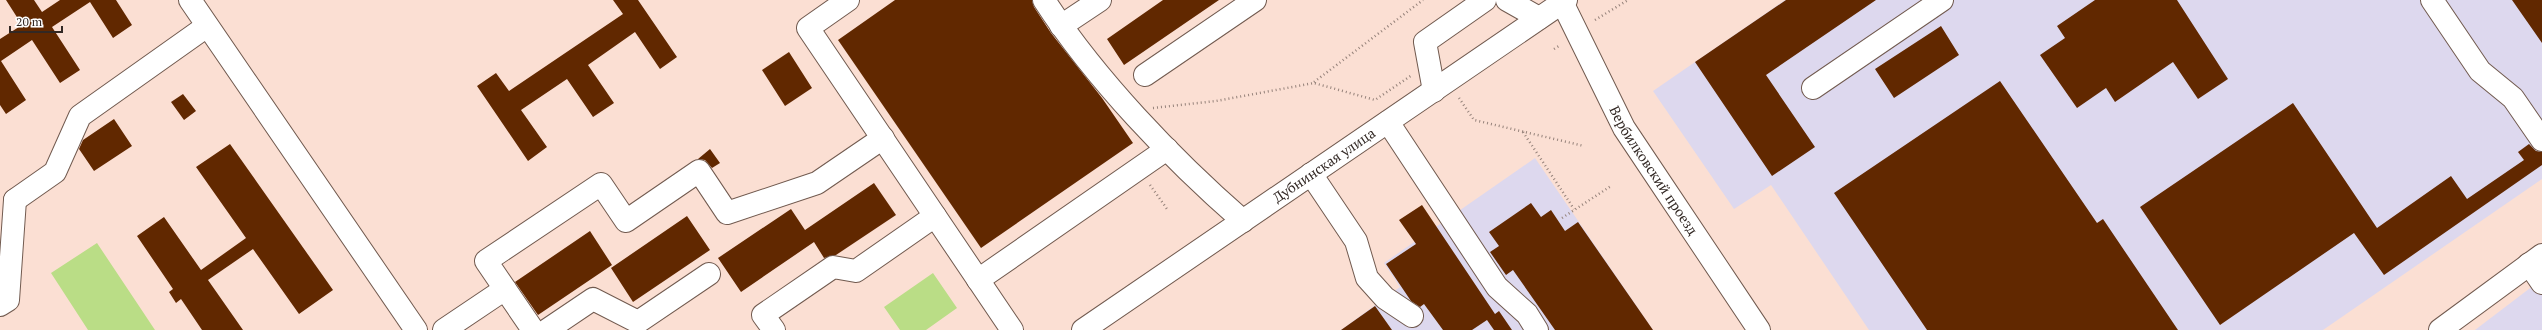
<svg xmlns="http://www.w3.org/2000/svg" width="2542" height="330" font-family="'PT Serif',serif">
<style>
.industrial{fill:#ddd8ee}
.green{fill:#badd86}
.building{fill:#612800}
.lines{fill:none;stroke-linecap:round;stroke-linejoin:round}
.minor-casing{stroke:#715a4f;stroke-width:24}
.path{stroke:#95827a;stroke-width:2.5;stroke-dasharray:1 3;stroke-linecap:butt}
.minor{stroke:#fff;stroke-width:22}
.labels{text-anchor:middle;stroke-width:4;stroke-linejoin:round;paint-order:stroke}
.street-label{font-size:14px;fill:#322824;stroke:#fff}
</style>
<rect width="100%" height="100%" fill="#fbdfd3"/>
<!-- industrial -->
<path class="industrial" d="M 1785,0 L 2542,0 L 2542,179 L 2323,330 L 1869,330 L 1771,185 L 1734,209 L 1653,91 Z
M 1535,158 L 1653,330 L 1341,330 L 1400,287 L 1384,263 Z
M 2542,279 L 2542,330 L 2475,330 Z"/>
<!-- green -->
<path class="green" d="M 97,243 L 155,330 L 88,330 L 51,273 Z
M 933,273 L 957,308 L 926,330 L 900,330 L 884,307 Z"/>
<!-- building -->
<path class="building" d="M 6,0 L 34,0 L 42,12 L 60,0 L 116,0 L 132,25 L 113,38 L 90,2 L 52,27 L 80,70 L 60,83 L 32,40 L 1,61 L 26,100 L 6,114 L 0,105 L 0,39 L 22,25 Z
M 613,0 L 638,0 L 677,57 L 660,69 L 635,32 L 588,65 L 614,103 L 593,117 L 567,79 L 521,110 L 547,147 L 528,161 L 477,86 L 496,73 L 509,91 L 623,14 Z
M 895,0 L 1032,0 L 1034,7 L 1051,33 L 1102,98 L 1133,143 L 981,248 L 838,40 Z
M 1163,0 L 1219,0 L 1124,65 L 1107,39 Z
M 1786,0 L 1876,0 L 1766,75 L 1815,147 L 1772,176 L 1695,62 Z
M 2095,0 L 2177,0 L 2228,79 L 2198,99 L 2173,62 L 2115,102 L 2106,88 L 2077,108 L 2040,55 L 2065,38 L 2057,26 Z
M 2512,0 L 2542,0 L 2542,43 Z
M 1941,26 L 1959,55 L 1894,98 L 1875,69 Z
M 789,52 L 812,88 L 785,106 L 762,70 Z
M 2000,81 L 2097,223 L 2103,219 L 2178,330 L 1927,330 L 1834,193 Z
M 183,94 L 196,111 L 184,120 L 171,102 Z
M 2293,103 L 2377,228 L 2451,176 L 2467,199 L 2524,160 L 2518,152 L 2529,144 L 2536,151 L 2542,152 L 2542,165 L 2384,275 L 2354,233 L 2220,325 L 2140,207 Z
M 114,119 L 132,146 L 94,171 L 79,149 L 83,140 Z
M 230,144 L 333,290 L 299,314 L 253,249 L 208,280 L 243,330 L 202,330 L 181,299 L 176,303 L 169,292 L 173,289 L 137,236 L 164,217 L 201,270 L 246,238 L 196,167 Z
M 710,149 L 720,163 L 712,168 L 705,160 L 698,159 Z
M 874,183 L 896,215 L 836,255 L 824,258 L 814,242 L 741,292 L 718,258 L 791,209 L 805,230 Z
M 1531,203 L 1541,217 L 1551,210 L 1565,231 L 1578,222 L 1653,330 L 1555,330 L 1513,270 L 1506,275 L 1490,252 L 1499,246 L 1489,232 Z
M 1422,205 L 1495,314 L 1499,311 L 1512,330 L 1494,330 L 1487,320 L 1472,330 L 1443,330 L 1424,304 L 1420,307 L 1411,301 L 1386,264 L 1416,244 L 1399,220 Z
M 687,216 L 710,250 L 633,302 L 611,268 Z
M 590,231 L 612,265 L 538,315 L 515,282 Z
M 1375,306 L 1392,330 L 1341,330 Z"/>
<g class="lines">
<!-- minor casing -->
<g class="minor-casing">
<g id="minor">
<path d="M 190,0 L 416,330"/>
<path d="M 848,0 L 808,28 L 1012,330"/>
<path d="M 1044,0 C 1095,79 1172,159 1243,221"/>
<path d="M 1507,0 L 1539,18"/>
<path d="M 2432,0 L 2480,71 L 2513,98 L 2542,140"/>
<path id="s1" d="M 1562,2 L 1624,128 L 1759,330"/>
<path d="M 1061,26 L 1100,0"/>
<path d="M 1145,75 L 1255,0"/>
<path d="M 1813,88 L 1942,0"/>
<path d="M 1434,91 L 1425,42 L 1485,0"/>
<path d="M 1388,122 L 1497,287 L 1527,314 L 1537,330"/>
<path d="M 1311,174 L 1356,241 L 1367,278 L 1385,298 L 1412,316"/>
<path d="M 15,200 L 55,172 L 80,116 L 207,26"/>
<path d="M 2529,264 L 2542,283"/>
<path d="M 978,280 L 1167,149"/>
<path d="M 505,289 L 533,330"/>
<path d="M 0,305 L 8,300 L 15,200"/>
<path d="M 444,330 L 505,289 L 486,261 L 601,184 L 626,221 L 699,171 L 727,213 L 817,183 L 883,138"/>
<path d="M 547,330 L 593,299 L 638,322 L 709,274"/>
<path d="M 774,330 L 763,315 L 833,267 L 856,271 L 935,216"/>
<path id="s2" d="M 1083,330 L 1566,0"/>
<path d="M 2440,330 L 2542,255"/>
</g>
</g>
<!-- path -->
<path class="path" d="M 1595,20 L 1628,0
M 1554,49 L 1559,46
M 1314,82 L 1423,0
M 1459,98 L 1474,120 L 1584,146
M 1153,108 L 1216,101 L 1314,83 L 1375,100 L 1412,75
M 1523,132 L 1574,209
M 1150,185 L 1167,209
M 1562,218 L 1611,186"/>
<!-- minor -->
<use href="#minor" class="minor"/>
</g>
<g class="labels">
<!-- street labels -->
<g class="street-label">
<text dy="5" stroke="none"><textPath href="#s2" startOffset="292">Дубнинская улица</textPath></text>
<text dy="5" stroke="none"><textPath href="#s1" startOffset="192">Вербилковский проезд</textPath></text>
</g>
</g>
<!-- scale -->
<path d="M10 26v6h52v-6" fill="none" stroke="#322824" stroke-width="2"/>
<text x="16" y="26" font-size="12" fill="#322824" stroke="#ffffff" stroke-width="3" paint-order="stroke">20 m</text>
</svg>
